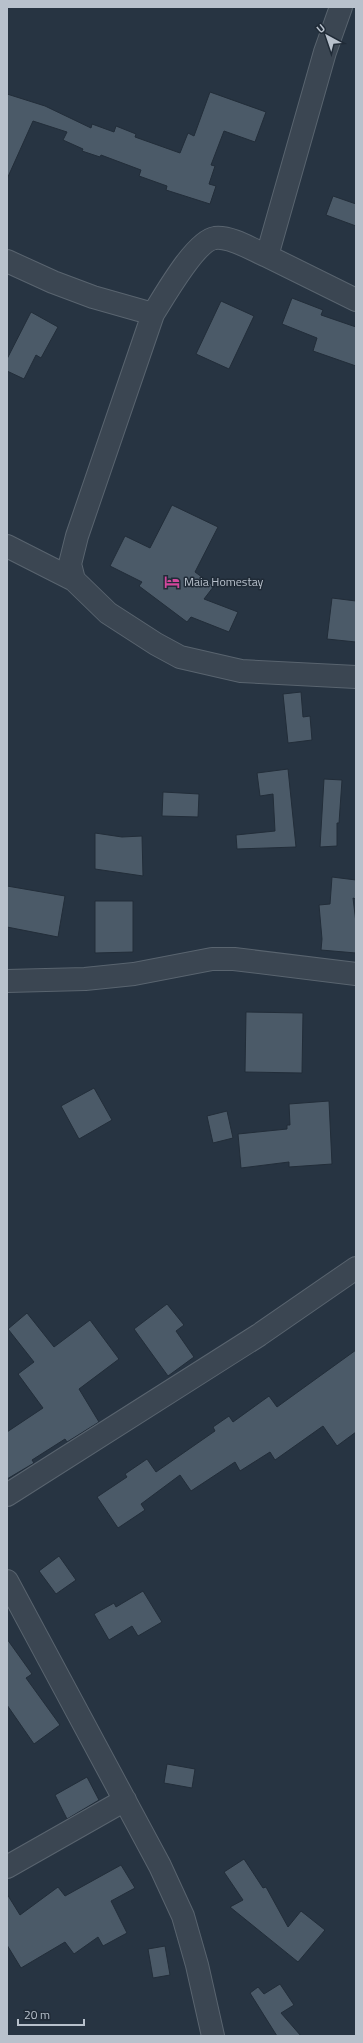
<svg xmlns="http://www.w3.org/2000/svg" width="363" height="2043" font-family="'Titillium Web',sans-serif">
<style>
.building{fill:#4b5a68;stroke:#222d39}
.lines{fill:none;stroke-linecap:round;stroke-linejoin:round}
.minor-casing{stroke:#59646f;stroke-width:24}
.minor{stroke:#3b4652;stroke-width:22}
.labels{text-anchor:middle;stroke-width:3;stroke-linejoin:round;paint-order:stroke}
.poi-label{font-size:12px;fill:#b8c1cc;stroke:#202b37;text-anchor:start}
</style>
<rect width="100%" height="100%" fill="#273442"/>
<!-- building -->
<path class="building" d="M 210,92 L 266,112 L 255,142 L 224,131 L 211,165 L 215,166 L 209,184 L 216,186 L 210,204 L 166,190 L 167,186 L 139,176 L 141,170 L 101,155 L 100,157 L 82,151 L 83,149 L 63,140 L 67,132 L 33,121 L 7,179 L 7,94 L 45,106 L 91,128 L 92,124 L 114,132 L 116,126 L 136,134 L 135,137 L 180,153 L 188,133 L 194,136 Z
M 333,196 L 356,204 L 356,226 L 326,215 Z
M 292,298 L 323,310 L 321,315 L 356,327 L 356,366 L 313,351 L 317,338 L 282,324 Z
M 221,301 L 254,316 L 229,369 L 196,354 Z
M 31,312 L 58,327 L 41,358 L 36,355 L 24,379 L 7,371 L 7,359 Z
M 172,505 L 218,527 L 195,572 L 214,586 L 204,599 L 238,612 L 229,632 L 191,617 L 187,622 L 139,586 L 142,582 L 110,566 L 125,536 L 150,548 Z
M 332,598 L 356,601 L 356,642 L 327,639 Z
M 301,692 L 303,717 L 310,716 L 312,740 L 288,743 L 283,694 Z
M 288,769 L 296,847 L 237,849 L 236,835 L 275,831 L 273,794 L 260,796 L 257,773 Z
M 324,779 L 342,780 L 339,823 L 337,823 L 337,846 L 320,847 Z
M 163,792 L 199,794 L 198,817 L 162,816 Z
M 95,833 L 122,837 L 142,836 L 143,876 L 95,869 Z
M 332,877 L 356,880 L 356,899 L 353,898 L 356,923 L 356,953 L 321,950 L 322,939 L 319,905 L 330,904 Z
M 7,886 L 65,896 L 58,937 L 7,927 Z
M 95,901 L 133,901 L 133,952 L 95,953 Z
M 246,1012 L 303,1013 L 302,1073 L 245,1072 Z
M 94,1088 L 112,1120 L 79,1139 L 61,1106 Z
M 329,1101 L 332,1164 L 289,1167 L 289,1162 L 241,1168 L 238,1134 L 287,1129 L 287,1125 L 290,1125 L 289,1104 Z
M 227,1111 L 233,1138 L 213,1143 L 207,1116 Z
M 167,1304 L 184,1325 L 176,1331 L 194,1357 L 168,1376 L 134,1329 Z
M 27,1313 L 54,1347 L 90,1320 L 119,1359 L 79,1389 L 99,1422 L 67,1442 L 65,1439 L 32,1460 L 34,1463 L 7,1479 L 7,1432 L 43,1408 L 18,1374 L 34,1362 L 8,1329 Z
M 356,1350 L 356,1432 L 337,1446 L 323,1426 L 275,1460 L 270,1452 L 240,1471 L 235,1462 L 191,1491 L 180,1475 L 141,1504 L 145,1510 L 118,1528 L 97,1497 L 127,1477 L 125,1474 L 147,1459 L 156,1472 L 215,1431 L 213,1427 L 229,1416 L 233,1422 L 269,1396 L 277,1407 Z
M 59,1556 L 76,1580 L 56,1594 L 39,1571 Z
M 143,1591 L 162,1622 L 138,1636 L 132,1626 L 109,1640 L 94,1614 L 114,1603 L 116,1607 Z
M 7,1639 L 32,1674 L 26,1678 L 60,1725 L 34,1744 L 7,1705 Z
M 167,1764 L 195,1769 L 192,1788 L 164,1783 Z
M 87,1777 L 99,1800 L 67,1819 L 55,1795 Z
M 244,1859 L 263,1888 L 266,1887 L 288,1927 L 301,1911 L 325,1930 L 298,1962 L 230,1907 L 243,1900 L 224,1872 Z
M 121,1865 L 135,1888 L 111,1901 L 127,1933 L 103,1946 L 98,1937 L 74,1954 L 65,1942 L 21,1968 L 7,1945 L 7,1894 L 20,1915 L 58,1887 L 65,1896 Z
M 165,1946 L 170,1975 L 153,1978 L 148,1949 Z
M 280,1984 L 294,2005 L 281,2013 L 301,2036 L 277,2036 L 250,1993 L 258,1987 L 264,1994 Z"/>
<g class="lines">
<!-- minor casing -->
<g class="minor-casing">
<path id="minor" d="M 341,7 L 325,52 L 267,256 C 253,250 231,236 215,238 C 195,241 164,297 153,314 L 77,536 L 70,564 L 74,580 L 108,613 L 156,644 L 180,657 L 241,671 L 356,677
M 267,256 L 356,300
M 7,261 L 53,282 L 93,297 L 153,314
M 7,546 L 74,580
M 7,981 L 85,979 L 134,974 L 212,959 L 234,959 L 356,974
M 7,1495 L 259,1335 L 356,1268
M 7,1581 L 160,1866 L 183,1916 L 197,1965 L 213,2036
M 7,1867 L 125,1800"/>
</g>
<!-- minor -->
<use href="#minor" class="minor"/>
</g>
<!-- icons -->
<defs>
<g id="hotel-bare" transform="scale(1.2)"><path d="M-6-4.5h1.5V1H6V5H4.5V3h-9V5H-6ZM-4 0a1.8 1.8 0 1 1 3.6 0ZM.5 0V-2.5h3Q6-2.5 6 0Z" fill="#d1479c" stroke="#202b37" stroke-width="2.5" paint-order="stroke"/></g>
</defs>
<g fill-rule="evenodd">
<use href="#hotel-bare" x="172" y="582"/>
</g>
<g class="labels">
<!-- poi labels -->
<g class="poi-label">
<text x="184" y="586">Maia Homestay</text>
</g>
</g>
<!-- border -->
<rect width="363" height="2043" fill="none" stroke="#b8c1cc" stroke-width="16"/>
<!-- north arrow -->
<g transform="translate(327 36) rotate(320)" stroke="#202b37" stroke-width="3" paint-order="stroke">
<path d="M0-3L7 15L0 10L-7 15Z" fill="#b8c1cc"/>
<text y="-6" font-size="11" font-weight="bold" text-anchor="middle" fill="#b8c1cc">U</text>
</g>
<!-- scale -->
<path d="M18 2019v6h66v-6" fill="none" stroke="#b8c1cc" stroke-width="2"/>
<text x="24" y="2019" font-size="12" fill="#b8c1cc" stroke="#202b37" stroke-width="3" paint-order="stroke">20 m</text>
</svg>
